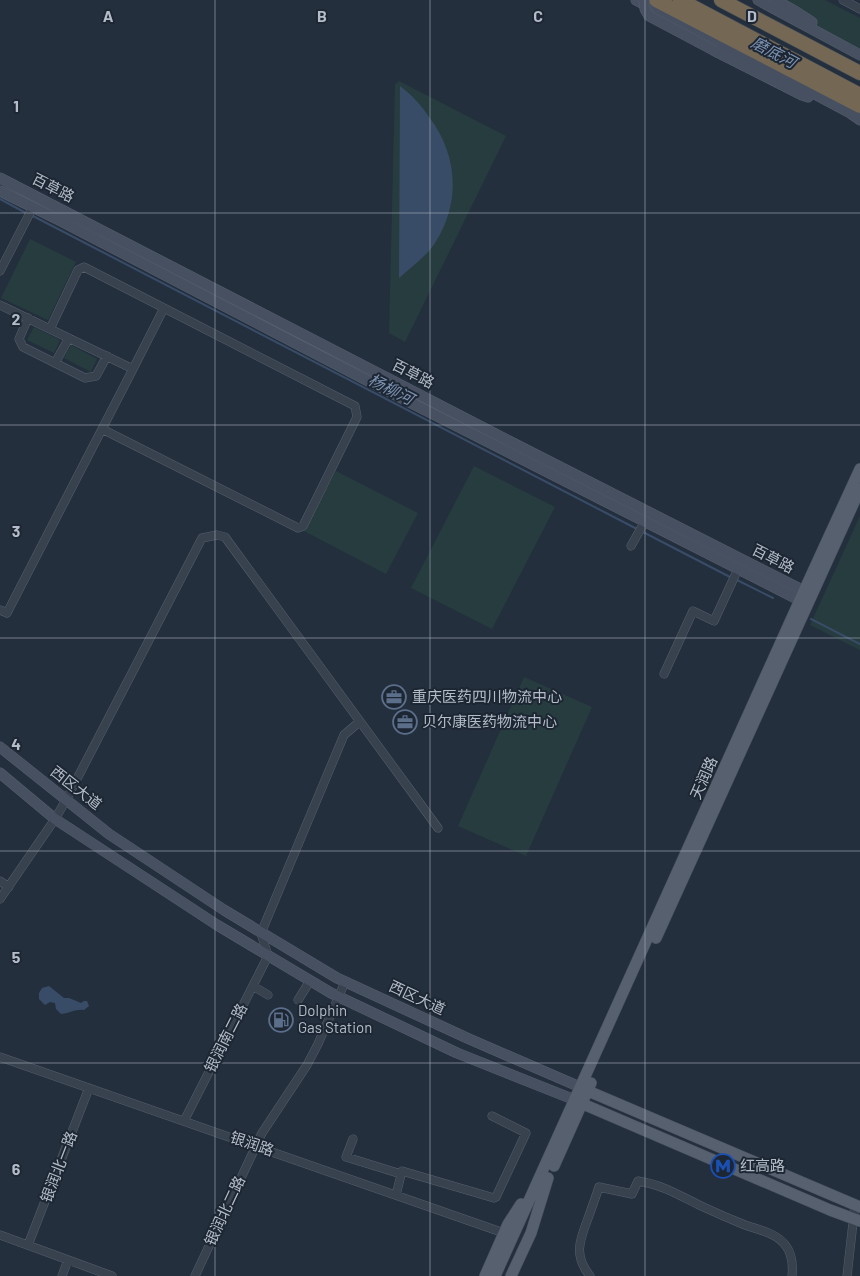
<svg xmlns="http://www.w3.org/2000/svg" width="860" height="1276" font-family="Barlow,'Noto Sans SC',sans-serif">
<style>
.green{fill:#263c3f}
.water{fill:#394c67}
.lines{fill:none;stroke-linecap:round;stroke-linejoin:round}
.stream{stroke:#394c67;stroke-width:2}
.street-casing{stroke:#565f6c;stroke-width:9}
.secondary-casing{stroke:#565f6c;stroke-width:11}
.primary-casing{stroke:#414a57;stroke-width:12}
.highway-casing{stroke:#434c59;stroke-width:15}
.street{stroke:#38414e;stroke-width:8}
.secondary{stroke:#465061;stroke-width:10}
.primary{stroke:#56606e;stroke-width:11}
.highway{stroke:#746855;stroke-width:14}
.secondary-bridge-casing{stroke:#565f6c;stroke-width:11;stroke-linecap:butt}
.secondary-bridge{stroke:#465061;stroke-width:10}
.grid{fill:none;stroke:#b4bcc9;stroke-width:1;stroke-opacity:0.55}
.labels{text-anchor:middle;stroke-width:4;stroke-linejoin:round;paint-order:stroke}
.street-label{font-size:15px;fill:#b4bcc9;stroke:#1d2633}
.poi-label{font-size:15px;fill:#b4bcc9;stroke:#1d2633;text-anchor:start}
.water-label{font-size:16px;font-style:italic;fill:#7c92b1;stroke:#1d2633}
.grid-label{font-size:16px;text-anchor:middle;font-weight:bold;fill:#b4bcc9;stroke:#1d2633;stroke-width:4;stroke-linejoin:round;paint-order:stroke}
</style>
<rect width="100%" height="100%" fill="#242f3e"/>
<!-- green -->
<path class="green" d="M 765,0 L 825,0 L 860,18 L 860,49 Z
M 399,81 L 506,136 L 405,342 L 389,333 L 395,84 Z
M 30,239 L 76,262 L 48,320 L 1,298 Z
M 34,327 L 60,340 L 54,353 L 27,340 Z
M 71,345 L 97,359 L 91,372 L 64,358 Z
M 474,466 L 555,507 L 492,629 L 411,588 Z
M 336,471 L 418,513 L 386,574 L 304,531 Z
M 860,516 L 860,650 L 810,625 Z
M 524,677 L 592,707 L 526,856 L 458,826 Z"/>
<!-- water -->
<path class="water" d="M 400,86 C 412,95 421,105 429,117 C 458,155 461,202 435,243 C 426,257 411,267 399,278 Z
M 49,986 L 64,998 L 69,998 L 81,1003 L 84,1001 L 87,1001 L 89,1006 L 84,1010 C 75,1009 71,1013 61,1014 L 56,1009 L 55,1003 L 50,1002 L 45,1005 L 39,999 L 39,993 L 42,988 Z"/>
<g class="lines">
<!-- stream -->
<path class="stream" d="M 0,199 L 26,213
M 31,215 L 637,529
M 641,531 L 730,577
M 735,579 L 773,598
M 811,619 L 860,644"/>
<!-- street casing -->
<g class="street-casing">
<path id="street" d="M 843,0 L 860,9
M 0,271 L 33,207
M 0,305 L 133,369 L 7,613 L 0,610
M 28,318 L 19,339 L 23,347 L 85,378 L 96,376 L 107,356
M 50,329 L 78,270 L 84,267 L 355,406 L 357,417 L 303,526 L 298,528 L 102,429
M 55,363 L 69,338
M 133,369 L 164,308
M 631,546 L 645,521
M 664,674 L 693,611 L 714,621 L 738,569
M 0,881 L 9,887
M 0,899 L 55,819 L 66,800 L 202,538 L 217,535 L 225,537 L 438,828
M 253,986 L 268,995
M 298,1000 L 310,981
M 0,1057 L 504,1233
M 184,1121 L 268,956 L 261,933 L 344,735 L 358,723 L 360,722
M 353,1139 L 346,1157 L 401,1174
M 396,1195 L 402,1171 L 494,1198 L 496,1197 L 526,1133 L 492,1116
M 0,1235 L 112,1276
M 28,1245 L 89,1088
M 62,1276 L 68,1260
M 195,1276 L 262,1133 L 307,1065 L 318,1044 L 345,982
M 590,1276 C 574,1256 579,1242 587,1221 C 591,1210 595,1199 599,1187 L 632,1194 L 638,1181 C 660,1184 679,1195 699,1205 C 714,1212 730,1219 745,1225 C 759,1230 777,1233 786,1246 C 792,1254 793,1266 792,1276
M 847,1276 L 855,1205"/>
</g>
<!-- secondary casing -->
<g class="secondary-casing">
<path id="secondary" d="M 636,0 L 721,44 L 850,113 L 860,120
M 758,0 L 860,55
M 775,0 L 795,11 L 812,22
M 715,51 L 802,95 L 808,97
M 0,178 L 511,442 L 804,591 L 811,596
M 0,191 L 61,221 L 372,383 L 807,604
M 0,747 L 109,834 L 224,910 L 337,978 L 467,1038 L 580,1087
M 0,773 L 55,819 L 217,925 L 331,993 L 457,1053 L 575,1100"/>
</g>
<!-- primary casing -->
<g class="primary-casing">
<path id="primary" d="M 656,938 L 860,489
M 581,1088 L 860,1207
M 576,1101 L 830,1210 L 860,1221
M 554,1166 L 591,1083
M 485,1276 L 508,1224 L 521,1204
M 495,1276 L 804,591 L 860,469
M 511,1276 L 531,1233 L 548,1178"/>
</g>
<!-- highway casing -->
<g class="highway-casing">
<path id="highway" d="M 656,0 L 860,106
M 680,0 L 860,95
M 721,0 L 860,73"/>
</g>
<!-- street -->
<use href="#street" class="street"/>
<!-- secondary -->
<use href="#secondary" class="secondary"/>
<!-- primary -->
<use href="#primary" class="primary"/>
<!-- highway -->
<use href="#highway" class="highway"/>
<!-- secondary-bridge casing -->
<g class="secondary-bridge-casing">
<path id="secondary-bridge" d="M 644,0 L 645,9 L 649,16 L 715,51"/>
</g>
<!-- secondary-bridge -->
<use href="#secondary-bridge" class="secondary-bridge"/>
</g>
<!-- grid -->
<path class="grid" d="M 215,0 L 215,1276M 430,0 L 430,1276M 645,0 L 645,1276M 0,213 L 860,213M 0,425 L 860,425M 0,638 L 860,638M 0,851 L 860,851M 0,1063 L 860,1063"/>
<!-- icons -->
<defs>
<g id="office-ring" transform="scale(1.25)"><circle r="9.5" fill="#1d2633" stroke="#5c6f8a" stroke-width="1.5"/><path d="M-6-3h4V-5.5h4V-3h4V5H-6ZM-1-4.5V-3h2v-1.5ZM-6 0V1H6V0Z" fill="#5c6f8a"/></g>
<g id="fuel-ring" transform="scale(1.25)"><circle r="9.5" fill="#1d2633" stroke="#5c6f8a" stroke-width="1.5"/><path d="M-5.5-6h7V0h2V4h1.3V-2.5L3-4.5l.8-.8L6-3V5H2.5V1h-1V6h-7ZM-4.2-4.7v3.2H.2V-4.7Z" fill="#5c6f8a"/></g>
<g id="metro-ring" transform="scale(1.25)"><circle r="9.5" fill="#1d2633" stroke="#1a4fb4" stroke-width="1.5"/><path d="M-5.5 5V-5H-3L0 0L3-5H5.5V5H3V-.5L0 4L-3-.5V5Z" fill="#1a4fb4"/></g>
</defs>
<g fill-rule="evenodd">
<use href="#office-ring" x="394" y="697"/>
<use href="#office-ring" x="405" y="722"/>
<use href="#fuel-ring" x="281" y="1020"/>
<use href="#metro-ring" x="723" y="1166"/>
</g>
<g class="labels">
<!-- street labels -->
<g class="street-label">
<text transform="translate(53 188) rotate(27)" y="5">百草路</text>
<text transform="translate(413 374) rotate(27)" y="5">百草路</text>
<text transform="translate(773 559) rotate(27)" y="5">百草路</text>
<text transform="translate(704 778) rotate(-66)" y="5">天润路</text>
<text transform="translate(76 788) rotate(38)" y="5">西区大道</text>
<text transform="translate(417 998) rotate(25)" y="5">西区大道</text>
<text transform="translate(226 1038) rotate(-63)" y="5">银润南二路</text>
<text transform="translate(252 1144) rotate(19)" y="5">银润路</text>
<text transform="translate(59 1167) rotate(-69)" y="5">银润北一路</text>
<text transform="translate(225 1211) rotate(-65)" y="5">银润北二路</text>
</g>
<!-- poi labels -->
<g class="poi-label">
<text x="412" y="702">重庆医药四川物流中心</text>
<text x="422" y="727">贝尔康医药物流中心</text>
<text x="298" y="1016">Dolphin<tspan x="298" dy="17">Gas Station</tspan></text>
<text x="740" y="1171">红高路</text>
</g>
<!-- water labels -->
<g class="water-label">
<text transform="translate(774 52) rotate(28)" y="6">磨底河</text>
<text transform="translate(391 389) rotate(27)" y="6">杨柳河</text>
</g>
</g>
<g class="grid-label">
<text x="108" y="22">A</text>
<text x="322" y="22">B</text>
<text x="538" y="22">C</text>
<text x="752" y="22">D</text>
<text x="16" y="112">1</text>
<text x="16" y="325">2</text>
<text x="16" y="537">3</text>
<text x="16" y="750">4</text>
<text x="16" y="963">5</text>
<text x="16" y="1175">6</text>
</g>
</svg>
